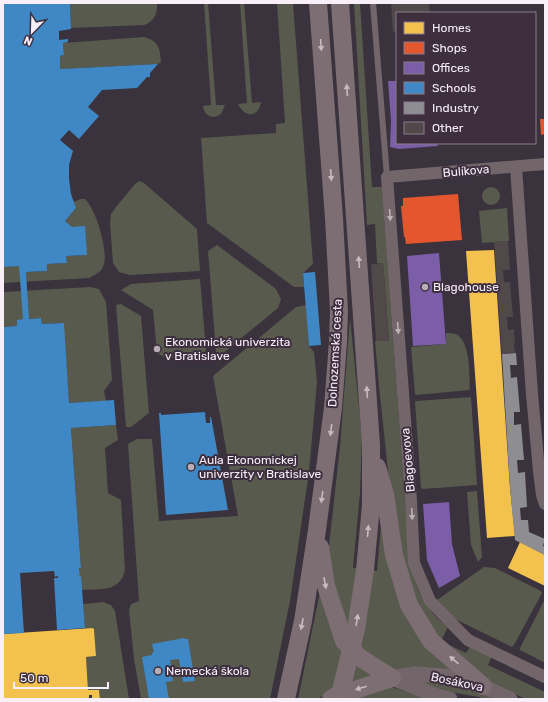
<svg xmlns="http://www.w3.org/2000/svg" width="548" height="702" font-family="Rubik,sans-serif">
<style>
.green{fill:#575a4c}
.homes{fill:#f2c14e}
.shops{fill:#e4572e}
.offices{fill:#7b5ea7}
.schools{fill:#3f88c5}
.industry{fill:#8d8d92}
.building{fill:#514849}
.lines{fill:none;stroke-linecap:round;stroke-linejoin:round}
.service{stroke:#72666a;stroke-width:6}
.minor{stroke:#72666a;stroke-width:12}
.tertiary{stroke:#72666a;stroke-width:15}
.primary{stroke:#7d6e73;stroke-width:18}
.primary-bridge{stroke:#7d6e73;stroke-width:18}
.oneway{fill:#c7bbc3}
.oneway2{fill:#bcb1b9}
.poi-dot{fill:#b6adb7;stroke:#3e2f3f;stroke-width:1.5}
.labels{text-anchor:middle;stroke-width:4;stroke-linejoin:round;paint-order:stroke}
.street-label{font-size:12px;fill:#f8eff9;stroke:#3e2f3f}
.poi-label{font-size:12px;fill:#f8eff9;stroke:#3e2f3f;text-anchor:start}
</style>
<rect width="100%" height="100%" fill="#3a323c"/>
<!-- green -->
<path class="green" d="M 70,3 L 157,3 C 158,14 154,21 144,25 L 71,28 Z
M 204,3 L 208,3 L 216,105 L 225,105 L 221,114 C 213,120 204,116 203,106 L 211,105 Z
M 240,3 L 244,3 L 252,103 L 261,102 C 258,118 245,118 238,104 L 247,103 Z
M 277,3 L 293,3 L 313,264 L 303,273 L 304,287 L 294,287 L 207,223 L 201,138 L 276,133 L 276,124 L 285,123 Z
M 354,3 L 360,3 L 372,187 L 382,187 L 409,559 C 416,586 423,609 447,626 L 447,629 L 441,641 L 466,653 L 471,645 L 492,656 L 488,665 L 545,692 L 545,699 L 525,699 L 471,671 L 439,643 L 413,604 L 393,518 L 379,386 L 375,341 L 389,340 L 383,263 L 377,263 L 375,224 L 367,225 Z
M 144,37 C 159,41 160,48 161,62 L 158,64 L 60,69 L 60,56 L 64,55 L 63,43 Z
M 139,181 L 144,183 L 197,229 L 200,271 L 130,275 L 119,272 L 113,263 L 110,224 L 111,214 L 116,207 L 135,184 Z
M482 196a9 9 0 1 1 18 0a9 9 0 1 1-18 0Z
M 81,199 L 85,199 C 96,209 108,250 104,264 C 102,272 96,274 89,278 L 3,283 L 3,267 L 25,265 L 26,272 L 47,271 L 47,264 L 67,263 L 66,256 L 86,255 L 72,227 L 65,221 L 76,208 L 73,202 Z
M 507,208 L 509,241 L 482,243 L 479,211 Z
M 217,245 L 276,289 L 281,299 L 278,308 L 222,354 L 216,353 L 208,251 Z
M 200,279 L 206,350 L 201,356 L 166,358 L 157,353 L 153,310 L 121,290 L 131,284 Z
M 90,287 L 99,289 L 106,302 L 112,380 L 104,391 L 106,401 L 69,403 L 63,323 L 42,324 L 41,318 L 17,320 L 17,326 L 3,327 L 3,292 Z
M 121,304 L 141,316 L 149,413 L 131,427 L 126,427 L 116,305 Z
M 306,305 L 309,346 L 314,352 L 317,382 L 309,472 L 290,601 L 270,699 L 141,699 L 134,659 L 129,610 L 131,604 L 139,601 L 128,444 L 137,439 L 152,439 L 159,521 L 238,516 L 213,376 L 296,307 Z
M 350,318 L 362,437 L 360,493 L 353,568 L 377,571 L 383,502 L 394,575 L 462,674 L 395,672 L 365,654 L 343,630 L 327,564 L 340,447 Z
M 446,333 C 449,333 453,333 456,334 C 471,342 469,375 470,390 L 416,395 L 415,394 L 411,347 L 446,344 Z
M 471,397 L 477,485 L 423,489 L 421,488 L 415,402 L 416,401 Z
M 116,425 L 118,440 L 105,448 L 108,493 L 121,500 L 125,570 C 120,592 101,589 82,590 L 77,575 L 80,575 L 79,568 L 81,568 L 71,428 Z
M 477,491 L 482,557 L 478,562 L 471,545 L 467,492 Z
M 484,567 L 495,568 L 541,591 L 542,593 L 514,645 L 512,647 L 453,618 L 437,600 Z
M 320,592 L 373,676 L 340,686 L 317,699 L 298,699 Z
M 545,599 L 545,663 L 520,650 L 520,648 Z
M 103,602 L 111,605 L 115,611 L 129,699 L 100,699 L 99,690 L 88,690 L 86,657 L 96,656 L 94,629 L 85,628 L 83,604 Z
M 417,680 L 441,681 L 475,689 L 494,699 L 484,699 L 479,697 L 438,690 Z
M 389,686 L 427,699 L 347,699 Z"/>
<!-- homes -->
<path class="homes" d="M 494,250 L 510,488 L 515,536 L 487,538 L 466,251 Z
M 520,542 L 545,555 L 545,586 L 508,568 Z
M 92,628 L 94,629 L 96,656 L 86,657 L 88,690 L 99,690 L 100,699 L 92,699 L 92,695 L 89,695 L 89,699 L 3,699 L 3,634 Z"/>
<!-- shops -->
<path class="shops" d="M 540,119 L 545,119 L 545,134 L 541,135 Z
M 458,194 L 462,240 L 406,244 L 405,237 L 404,237 L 401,206 L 403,206 L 403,198 Z"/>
<!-- offices -->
<path class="offices" d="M 388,81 L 397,81 L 397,143 L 437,143 L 438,146 L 399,149 L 390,147 L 391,121 Z
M 439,253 L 446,344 L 413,346 L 407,256 Z
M 449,502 L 452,544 L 460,576 L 439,588 L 427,560 L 423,504 Z"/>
<!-- schools -->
<path class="schools" d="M 3,3 L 70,3 L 71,29 L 59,31 L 59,40 L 68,39 L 68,42 L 63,43 L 64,55 L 60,56 L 60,69 L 158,64 L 150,73 L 150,77 L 147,77 L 137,88 L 102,90 L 88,107 L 99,116 L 79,139 L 69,130 L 60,140 L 73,151 L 69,165 L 69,179 L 71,194 L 76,208 L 65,221 L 72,227 L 85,226 L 87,255 L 66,256 L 67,263 L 47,264 L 47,271 L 26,272 L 29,319 L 41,318 L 42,324 L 64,323 L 69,403 L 114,400 L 116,425 L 71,428 L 81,568 L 79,568 L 80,575 L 77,575 L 81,576 L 85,628 L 57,630 L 54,578 L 58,578 L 58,576 L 55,577 L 54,571 L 20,573 L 24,633 L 3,634 L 3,327 L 17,326 L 17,320 L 23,319 L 19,266 L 3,267 Z
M 315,272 L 321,345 L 309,346 L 303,273 Z
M 205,412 L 206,423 L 210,423 L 210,417 L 211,417 L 228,510 L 166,515 L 159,413 L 161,413 L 161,415 Z
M 184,638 L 185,639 L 188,639 L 195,681 L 183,682 L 179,659 L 170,660 L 173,681 L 166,682 L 169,699 L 149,699 L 142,657 L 152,655 L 152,653 L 154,652 L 152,644 Z"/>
<!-- industry -->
<path class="industry" d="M 516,353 L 517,365 L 510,365 L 511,378 L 517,377 L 520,412 L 514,412 L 514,425 L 521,424 L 524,460 L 517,460 L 518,473 L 525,472 L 527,507 L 520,508 L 521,520 L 528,520 L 529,532 L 545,539 L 543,546 L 545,547 L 545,555 L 515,540 L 510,488 L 502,354 Z"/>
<!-- building -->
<path class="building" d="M 391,3 L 429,3 L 430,13 L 397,13 L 397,31 L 393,32 Z
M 508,241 L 510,270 L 503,270 L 504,282 L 510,282 L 513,317 L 507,317 L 508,330 L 514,329 L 515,344 L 514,344 L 515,353 L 502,354 L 494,242 Z
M 383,263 L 389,341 L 376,341 L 371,264 Z"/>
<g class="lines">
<!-- service -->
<path class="service" d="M 373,3 L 387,177"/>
<!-- minor -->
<path class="minor" d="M 545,164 L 387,177 L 411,501 L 414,563 L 430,601 L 468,640 L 545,677
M 516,167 L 532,394 L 539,471 L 542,495 L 545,504"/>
<!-- tertiary -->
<path class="tertiary" d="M 392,678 L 415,674 L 445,676 L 483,686 L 510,699
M 392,678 L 437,696 L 450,699"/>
<!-- primary -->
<path class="primary" d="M 340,3 L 371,445 L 371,505 L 365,570
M 377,467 L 385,494 L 394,555 L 409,605 L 431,641 L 483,686
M 320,547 L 326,586 L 344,641 L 359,657 L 392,678
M 286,699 L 303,621 L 317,530 L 333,408 L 338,342 L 339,311 L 334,218 L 318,3
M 331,699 L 336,696 L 392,678"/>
<!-- primary-bridge -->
<path class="primary-bridge" d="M 339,699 L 356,629 L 365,570"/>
</g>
<!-- one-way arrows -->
<defs><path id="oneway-solid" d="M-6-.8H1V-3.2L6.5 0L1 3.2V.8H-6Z"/></defs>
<g class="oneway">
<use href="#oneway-solid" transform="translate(321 45) rotate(86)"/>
<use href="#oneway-solid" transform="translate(347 90) rotate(-94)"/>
<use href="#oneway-solid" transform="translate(331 175) rotate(86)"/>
<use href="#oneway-solid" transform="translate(359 262) rotate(-94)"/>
<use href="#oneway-solid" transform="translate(367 392) rotate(-94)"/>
<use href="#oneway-solid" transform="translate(331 430) rotate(97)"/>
<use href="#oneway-solid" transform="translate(322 497) rotate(98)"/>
<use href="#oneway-solid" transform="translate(368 531) rotate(-85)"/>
<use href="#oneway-solid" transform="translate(325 583) rotate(79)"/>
<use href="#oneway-solid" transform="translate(357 620) rotate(-81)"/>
<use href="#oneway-solid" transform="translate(302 624) rotate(101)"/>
<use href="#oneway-solid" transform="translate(454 660) rotate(-139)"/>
<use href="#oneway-solid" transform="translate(361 688) rotate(162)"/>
</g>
<g class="oneway2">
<use href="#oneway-solid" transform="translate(390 215) rotate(86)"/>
<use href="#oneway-solid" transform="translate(398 328) rotate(86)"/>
<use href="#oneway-solid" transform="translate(412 514) rotate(87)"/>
</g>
<!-- markers -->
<g class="poi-dot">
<circle cx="425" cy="287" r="4"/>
<circle cx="157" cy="349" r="4"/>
<circle cx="191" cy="467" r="4"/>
<circle cx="158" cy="671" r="4"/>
</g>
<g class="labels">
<!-- street labels -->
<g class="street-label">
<text transform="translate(466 171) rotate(-5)" y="4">Bulíkova</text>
<text transform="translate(335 353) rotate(-87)" y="4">Dolnozemská cesta</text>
<text transform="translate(408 460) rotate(-95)" y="4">Blagoevova</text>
<text transform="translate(457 682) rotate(12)" y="4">Bosákova</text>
</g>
<!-- poi labels -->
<g class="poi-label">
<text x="433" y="291">Blagohouse</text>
<text x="165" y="346">Ekonomická univerzita<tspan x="165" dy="14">v Bratislave</tspan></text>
<text x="199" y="464">Aula Ekonomickej<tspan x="199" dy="14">univerzity v Bratislave</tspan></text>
<text x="166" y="675">Nemecká škola</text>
</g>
</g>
<!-- border -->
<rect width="548" height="702" fill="none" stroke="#f8eff9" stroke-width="8"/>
<!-- legend -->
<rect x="396" y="12" width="140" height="132" fill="#3e2f3f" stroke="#887c89"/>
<rect x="404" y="22" width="20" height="12" fill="#f2c14e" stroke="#887c89"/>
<text x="432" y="32" font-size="12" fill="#f8eff9">Homes</text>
<rect x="404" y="42" width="20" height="12" fill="#e4572e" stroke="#887c89"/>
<text x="432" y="52" font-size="12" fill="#f8eff9">Shops</text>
<rect x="404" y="62" width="20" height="12" fill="#7b5ea7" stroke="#887c89"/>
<text x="432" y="72" font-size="12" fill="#f8eff9">Offices</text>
<rect x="404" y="82" width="20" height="12" fill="#3f88c5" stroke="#887c89"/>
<text x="432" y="92" font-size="12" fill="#f8eff9">Schools</text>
<rect x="404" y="102" width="20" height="12" fill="#8d8d92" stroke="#887c89"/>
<text x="432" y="112" font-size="12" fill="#f8eff9">Industry</text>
<rect x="404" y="122" width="20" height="12" fill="#514849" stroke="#887c89"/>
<text x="432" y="132" font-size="12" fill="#f8eff9">Other</text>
<!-- north arrow -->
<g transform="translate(32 32) rotate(203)" stroke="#3e2f3f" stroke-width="3" paint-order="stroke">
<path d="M0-3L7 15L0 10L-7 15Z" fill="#f8eff9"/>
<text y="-6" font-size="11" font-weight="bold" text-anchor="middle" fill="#f8eff9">N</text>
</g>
<!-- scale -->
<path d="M14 682v6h94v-6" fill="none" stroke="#f8eff9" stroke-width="2"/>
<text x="20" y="682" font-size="12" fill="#f8eff9" stroke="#3e2f3f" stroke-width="3" paint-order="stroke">50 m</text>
</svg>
